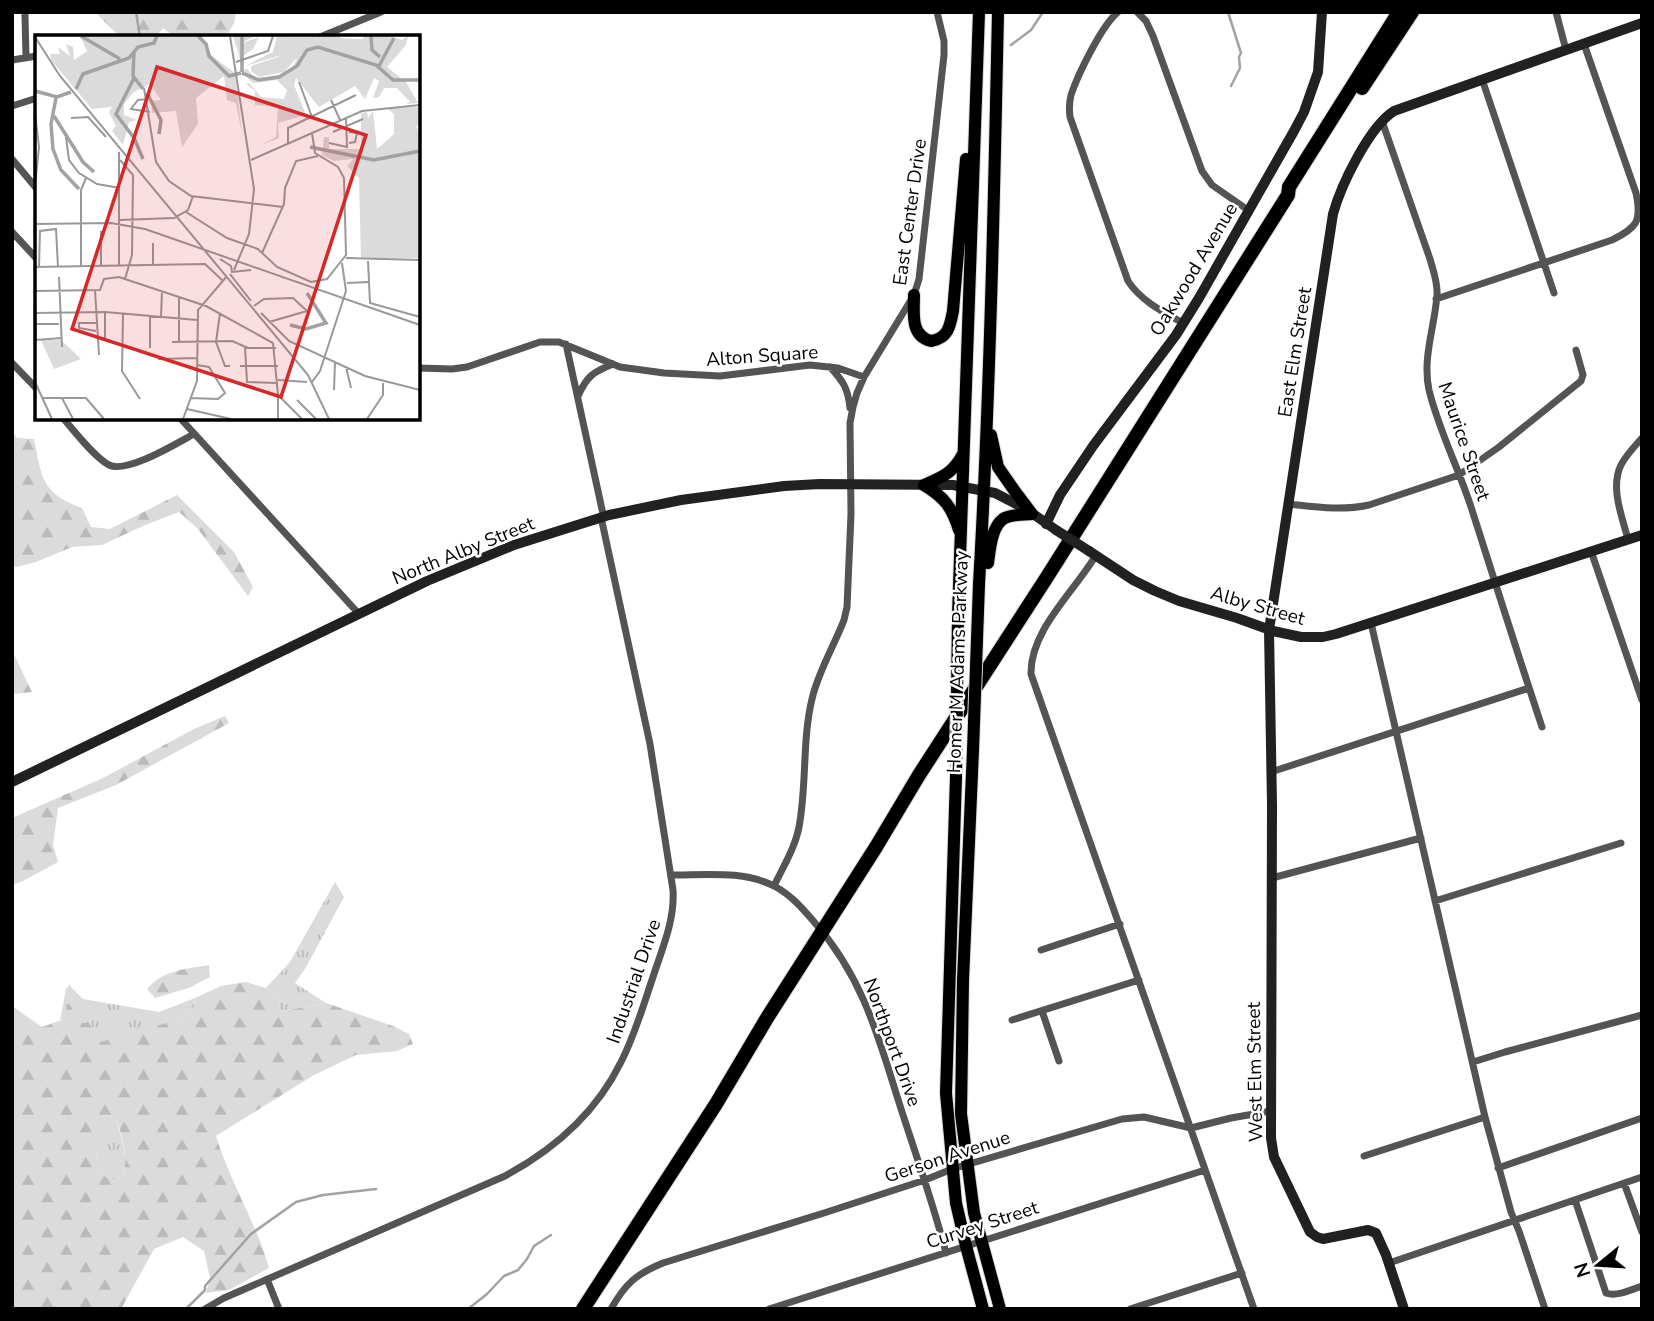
<svg xmlns="http://www.w3.org/2000/svg" width="1654" height="1321" font-family="'Nunito Sans',sans-serif">
<style>
.grass{fill:url(#grass-tufts)}
.forest{fill:url(#forest-firs);fill-rule:evenodd}
.lines{fill:none;stroke-linecap:round;stroke-linejoin:round}
.stream{stroke:#a2a2a2;stroke-width:2.5}
.primary-casing{stroke:#dbdbdb;stroke-width:14}
.highway-casing{stroke:#dbdbdb;stroke-width:16}
.street{stroke:#545454;stroke-width:7}
.secondary{stroke:#212121;stroke-width:10}
.primary{stroke:#000;stroke-width:12}
.highway{stroke:#000;stroke-width:14}
.primary-bridge-casing{stroke:#dbdbdb;stroke-width:14;stroke-linecap:butt}
.secondary-bridge{stroke:#212121;stroke-width:10}
.primary-bridge{stroke:#000;stroke-width:12}
.labels{text-anchor:middle;stroke-width:5;stroke-linejoin:round;paint-order:stroke}
.street-label{font-size:19px;fill:#000;stroke:#fff}
.inset-river{fill:none;stroke:#a2a2a2;stroke-width:3.5}
.inset-road{fill:none;stroke:#999;stroke-width:2}
.view{fill:#d62828;fill-opacity:0.15;stroke:#d62828;stroke-width:3.5}
.inset-edge{fill:none;stroke:#000;stroke-width:3.5}
</style>
<defs>
<pattern id="grass-tufts" width="24" height="20" patternUnits="userSpaceOnUse" patternTransform="scale(1.75)"><rect width="24" height="20" fill="#dbdbdb"/><path d="M3 7l-1-3M5 7V3M7 7l1-3M15 17l-1-3M17 17v-4M19 17l1-3" fill="none" stroke="#bababa"/></pattern>
<pattern id="forest-firs" width="22" height="20" patternUnits="userSpaceOnUse" patternTransform="scale(1.75)"><rect width="22" height="20" fill="#dbdbdb"/><path d="M5 1l3.5 6h-7zM16 11l3.5 6h-7z" fill="#bababa"/></pattern>
</defs>
<rect width="100%" height="100%" fill="#fff"/>
<!-- grass -->
<path class="grass" d="M 335,882 L 344,897 L 305,969 L 295,983 L 326,1003 L 278,1012 L 281,998 L 266,988 L 290,962 Z
M 70,984 L 71,987 L 83,999 L 159,1012 L 195,998 L 193,1011 L 180,1019 L 100,1043 L 89,1024 L 79,1024 L 71,998 L 62,1020 L 60,1021 L 66,989 Z
M 104,1115 L 116,1118 C 121,1138 128,1153 124,1173 L 113,1180 L 102,1175 L 96,1158 L 99,1147 Z"/>
<!-- forest -->
<path class="forest" d="M 95,12 L 236,12 L 234,23 L 226,37 L 175,37 L 163,28 L 156,37 L 116,37 L 116,33 Z
M 12,431 L 17,438 L 34,439 C 42,478 41,493 82,508 L 91,527 L 110,529 L 177,495 L 234,552 L 253,587 L 248,596 L 198,529 L 179,512 L 145,525 L 102,545 L 72,547 L 36,562 L 16,567 L 12,564 Z
M 12,650 L 32,692 L 12,694 Z
M 225,716 L 229,723 L 116,785 L 58,808 L 53,845 L 58,862 L 23,881 L 12,885 L 12,818 L 103,778 L 194,729 Z
M 209,965 L 210,977 L 189,988 L 155,998 L 147,989 C 163,970 186,969 209,965 Z
M 246,982 L 266,988 L 281,998 L 278,1012 L 326,1003 L 393,1026 L 409,1034 L 413,1044 L 397,1051 L 356,1055 L 314,1075 L 216,1136 C 230,1182 256,1222 269,1268 L 229,1290 L 206,1293 L 210,1278 L 204,1251 L 183,1237 L 154,1249 L 121,1309 L 12,1309 L 12,1006 L 42,1027 L 62,1020 L 71,997 L 79,1008 L 79,1023 L 89,1023 L 101,1042 L 180,1019 L 193,1011 L 195,998 L 221,986 ZM 105,1115 L 116,1118 C 122,1137 128,1153 124,1173 L 113,1180 L 102,1175 L 96,1158 L 99,1147 Z"/>
<g class="lines">
<!-- stream -->
<path class="stream" d="M 136,12 L 140,37
M 1228,12 L 1241,53 L 1239,57 L 1240,68 L 1231,86
M 1011,45 L 1031,30 L 1043,12
M 186,1309 L 205,1290 L 205,1286 L 251,1234 L 296,1202 L 323,1195 L 376,1189
M 468,1309 L 487,1294 L 504,1276 L 518,1270 L 527,1259 L 534,1246 L 551,1235"/>
<!-- primary casing -->
<g class="primary-casing">
<path id="primary" d="M 914,295 C 914,313 910,336 931,341 C 948,338 950,327 953,311 L 966,159
M 991,435 L 998,467 L 1014,490 L 1032,514
M 924,485 C 944,497 952,507 959,530
M 924,485 C 943,477 953,473 963,454
M 988,563 C 990,550 991,528 1003,519 C 1010,514 1024,515 1032,514
M 979,584 C 990,394 994,203 998,12
M 958,615 L 979,12
M 973,750 L 963,980 L 961,1114 L 974,1213 L 1000,1309
M 956,777 L 946,1093 L 956,1203 L 966,1246 L 983,1309"/>
</g>
<!-- highway casing -->
<g class="highway-casing">
<path id="highway" d="M 1362,88 L 1412,12
M 583,1309 L 716,1104 L 767,1018 L 876,847 L 919,775 L 1047,577 L 1288,195 L 1289,187 L 1399,12"/>
</g>
<!-- street -->
<path class="street" d="M 1118,12 C 1102,25 1078,74 1071,95 C 1069,103 1069,109 1070,117 L 1128,281 C 1140,300 1163,312 1183,323
M 1137,12 L 1146,21 L 1153,36 L 1202,171 L 1212,185 L 1248,210
M 1556,12 L 1566,50
M 25,15 L 26,58
M 320,37 L 381,12
M 12,60 L 37,56
M 1482,79 L 1554,293
M 12,106 L 37,98
M 1382,121 L 1430,259 C 1433,270 1438,283 1437,295 C 1435,326 1422,358 1429,390 C 1439,431 1459,469 1472,510 C 1495,582 1518,655 1542,727
M 12,159 L 37,189
M 12,232 L 37,259
M 1436,299 L 1612,240 C 1637,228 1642,221 1636,193 L 1584,44
M 12,363 L 37,389
M 830,367 C 843,381 848,388 850,408
M 418,368 L 452,369 L 467,367 L 540,342 L 559,342 L 620,367 L 664,373 L 720,376 L 810,365 L 838,368 L 864,377
M 578,396 C 587,376 593,372 613,364
M 63,418 C 74,431 95,458 109,465 C 127,474 177,443 194,434
M 180,418 L 359,614
M 1288,504 C 1316,507 1341,511 1369,505 L 1459,475 L 1499,447 L 1581,381 L 1583,375 L 1576,350
M 1628,539 C 1622,517 1610,487 1621,465 C 1626,455 1635,446 1642,438
M 1591,551 L 1642,700
M 1096,555 C 1075,591 1030,630 1031,674 L 1254,1309
M 1371,623 L 1485,1117 L 1511,1212 L 1519,1231 L 1545,1309
M 1271,772 L 1529,688
M 671,875 C 706,875 744,870 776,887 C 792,896 803,909 815,923 C 866,981 880,1044 903,1115 C 918,1161 934,1206 946,1253
M 1272,878 L 1421,838
M 774,886 C 783,867 795,848 799,827 C 807,785 802,740 812,699 C 818,672 834,646 844,620 L 847,607 L 851,514 L 850,423 L 853,407 L 857,393 L 864,377 L 914,295 L 919,279 L 944,55 L 944,41 L 937,12
M 1435,901 L 1621,843
M 1041,950 L 1120,924
M 1042,1011 L 1059,1061
M 1012,1020 L 1139,980
M 1473,1062 L 1505,1052 L 1642,1015
M 1364,1156 L 1485,1117
M 1498,1168 L 1642,1118
M 1624,1183 L 1642,1232
M 1575,1200 L 1606,1293 C 1616,1297 1631,1290 1642,1286
M 1389,1263 L 1642,1177
M 267,1279 L 279,1309
M 205,1309 L 224,1298 L 505,1176 C 555,1149 596,1113 621,1062 C 635,1035 643,1006 653,977 C 662,949 675,920 673,890 L 650,744 L 601,517 L 603,514 L 566,344
M 611,1309 C 625,1284 636,1274 663,1263 L 824,1213 L 925,1180 L 952,1169 L 1122,1119 L 1144,1117 L 1191,1128 L 1231,1118 L 1271,1111
M 769,1309 L 1205,1170
M 1130,1309 L 1242,1273"/>
<!-- secondary -->
<path class="secondary" d="M 1046,524 L 1060,495 L 1093,446 L 1176,335 L 1199,298 L 1294,131 L 1304,112 L 1318,72 L 1322,12
M 1089,551 L 1133,580 L 1155,591 L 1179,601 L 1237,618 L 1273,631 L 1301,637 L 1323,637 L 1336,634 L 1642,535
M 12,782 L 427,581 L 514,545 L 609,515 L 681,500 L 784,486 L 820,484 L 953,485 L 995,493 L 1026,509 L 1056,530
M 1404,1309 L 1386,1255 L 1376,1233 L 1368,1230 L 1323,1239 L 1317,1237 L 1310,1232 L 1274,1157 L 1271,1138 L 1272,805 L 1269,630 L 1333,214 C 1341,185 1369,127 1394,111 L 1642,23"/>
<!-- primary -->
<use href="#primary" class="primary"/>
<!-- highway -->
<use href="#highway" class="highway"/>
<!-- primary-bridge casing -->
<g class="primary-bridge-casing">
<path id="primary-bridge" d="M 973,750 L 979,584
M 956,777 L 958,615"/>
</g>
<!-- secondary-bridge -->
<path class="secondary-bridge" d="M 1056,530 L 1089,551"/>
<!-- primary-bridge -->
<use href="#primary-bridge" class="primary-bridge"/>
</g>
<g class="labels">
<!-- street labels -->
<g class="street-label">
<text transform="translate(909 212) rotate(-82)" y="7">East Center Drive</text>
<text transform="translate(1193 269) rotate(-59)" y="7">Oakwood Avenue</text>
<text transform="translate(1294 352) rotate(-81)" y="7">East Elm Street</text>
<text transform="translate(762 355) rotate(-4)" y="7">Alton Square</text>
<text transform="translate(1465 441) rotate(71)" y="7">Maurice Street</text>
<text transform="translate(463 550) rotate(-22)" y="7">North Alby Street</text>
<text transform="translate(1258 605) rotate(16)" y="7">Alby Street</text>
<text transform="translate(957 662) rotate(-88)" y="7">Homer M Adams Parkway</text>
<text transform="translate(633 981) rotate(-71)" y="7">Industrial Drive</text>
<text transform="translate(893 1042) rotate(70)" y="7">Northport Drive</text>
<text transform="translate(1254 1072) rotate(-91)" y="7">West Elm Street</text>
<text transform="translate(947 1156) rotate(-18)" y="7">Gerson Avenue</text>
<text transform="translate(982 1224) rotate(-18)" y="7">Curvey Street</text>
</g>
</g>
<!-- overview -->
<g transform="translate(35 35)">
<rect width="385" height="385" fill="#fff"/>
<path d="M 45,1 L 167,1 L 177,21 L 200,38 L 207,99 L 201,68 L 192,65 L 189,41 L 161,63 L 163,89 L 147,112 L 141,76 L 117,78 L 116,66 L 126,65 L 115,49 L 99,57 L 89,69 L 89,80 L 102,85 L 94,87 L 88,110 L 77,96 L 81,91 L 74,77 L 77,72 L 57,74 L 16,25 L 15,19 L 25,19 L 23,12 L 35,21 L 31,9 L 38,12 L 39,25 L 52,16 ZM 198,1 L 220,1 L 205,9 L 224,2 L 218,14 L 205,23 ZM 242,1 L 328,4 L 329,1 L 355,1 L 367,5 L 373,1 L 371,10 L 352,32 L 371,47 L 383,68 L 371,69 L 375,67 L 362,53 L 349,53 L 344,62 L 338,63 L 344,46 L 339,43 L 330,64 L 320,51 L 284,72 L 261,43 L 259,50 L 271,80 L 243,88 L 244,103 L 226,110 L 241,102 L 243,72 L 220,70 L 220,56 L 211,49 L 214,48 L 226,62 L 249,64 L 252,55 L 242,45 L 218,48 L 205,36 L 212,34 L 221,43 L 253,39 L 262,24 L 250,19 L 210,31 L 238,17 ZM 385,72 L 385,90 L 381,91 L 385,98 L 385,223 L 326,224 L 324,143 L 312,131 L 318,124 L 299,126 L 287,120 L 289,102 L 294,102 L 294,114 L 326,114 L 326,78 L 332,77 L 333,83 L 338,76 L 342,114 L 359,99 L 359,79 L 352,73 Z" fill="#dbdbdb"/>
<path d="M 277,1 L 303,1 L 319,9 L 321,22 L 282,9 L 272,12 L 249,37 L 224,42 L 216,36 L 216,31 L 243,22 Z" fill="#dbdbdb"/>
<path d="M 6,305 L 26,305 L 46,324 L 19,334 Z" fill="#dbdbdb"/>
<path class="inset-river" d="M 46,1 L 85,24M 163,1 L 171,9 L 174,21 L 194,41 L 206,38M 207,1 L 207,37M 336,1 L 337,15 L 345,22M 99,18 L 98,41 L 108,54M 344,31 L 359,3M 207,38 L 224,45 L 244,42 L 262,31 L 272,15 L 283,12 L 341,30 L 358,45 L 385,45M 99,43 L 81,79 L 99,103 L 108,124M 41,54 L 48,39 L 94,23 L 103,12 L 119,8 L 122,1M 0,56 L 22,62 L 36,57M 112,58 L 126,85 L 124,99M 21,63 L 16,89 L 18,114 L 26,135 L 44,154M 19,81 L 48,127 L 59,137M 275,112 L 339,125 L 385,116M 255,290 L 271,294 L 291,288 L 272,258"/>
<path class="inset-road" d="M 195,1 L 219,154 L 214,199 L 199,235M 0,2 L 25,41 L 273,340 L 294,384M 201,27 L 233,16 L 238,1M 264,47 L 277,82M 109,53 L 121,127 L 134,146 L 156,161 L 248,172M 113,64 L 103,65 L 96,74 L 115,77M 296,65 L 305,85M 0,78 L 4,112 L 0,151M 36,83 L 53,82 L 71,102M 298,97 L 328,84M 314,97 L 322,98 L 320,107 L 314,108M 31,102 L 34,125 L 44,138 L 62,149 L 85,153M 294,108 L 312,112 L 311,82M 253,109 L 253,93 L 321,60M 84,117 L 84,231M 85,125 L 98,140 L 97,220 L 90,244M 216,125 L 327,76 L 385,70M 151,177 L 192,203 L 223,214 L 242,232 L 276,247 L 292,244 L 311,220 L 309,143 L 303,132 L 280,118 L 277,98M 85,185 L 139,183 L 153,175 L 158,161M 0,189 L 76,188 L 110,194 L 385,290M 227,218 L 249,169 L 250,153 L 261,126 L 283,121M 311,223 L 385,225M 185,224 L 196,231 L 197,237 L 216,235M 333,226 L 335,268 L 385,282M 118,230 L 118,208M 66,231 L 66,196M 0,232 L 170,229 L 187,245M 4,232 L 5,196 L 21,194 L 23,232M 46,232 L 46,155 L 51,143M 195,239 L 216,266M 24,242 L 27,312M 312,248 L 333,247M 60,255 L 64,320M 0,256 L 65,255 L 69,244 L 84,242 L 171,271 L 238,308 L 243,360 L 267,384M 144,262 L 144,307M 0,265 L 1,305M 219,271 L 229,264 L 258,263 L 272,276 L 234,287M 70,277 L 70,306M 0,278 L 70,277 L 162,285M 185,278 L 181,307 L 190,331 L 195,331M 226,278 L 254,306 L 330,341 L 385,355M 88,279 L 87,336 L 105,364M 126,282 L 127,256M 61,288 L 44,288 L 44,293 L 61,296M 0,289 L 24,289M 0,305 L 27,303M 137,307 L 197,306 L 213,313 L 241,313M 210,312 L 212,347 L 243,348M 115,313 L 115,281M 123,324 L 162,323M 205,331 L 243,331M 311,332 L 316,353M 243,345 L 272,347M 0,347 L 17,384M 277,347 L 285,336 L 311,256 L 307,228M 299,355 L 300,327M 243,361 L 243,384M 7,363 L 51,363 L 69,384M 27,363 L 38,384M 156,363 L 183,364 L 190,358 L 174,332 L 162,330M 262,365 L 281,384M 152,374 L 196,384M 148,384 L 162,346 L 163,275 L 192,241M 332,384 L 348,360 L 348,348"/>
<path class="view" d="M 122,32 L 331,100 L 246,362 L 37,294 Z"/>
<rect width="385" height="385" class="inset-edge"/>
</g>
<!-- border -->
<rect width="1654" height="1321" fill="none" stroke="#000000" stroke-width="28"/>
<!-- north arrow -->
<g transform="translate(1598 1265) rotate(252)" stroke="#ffffff" stroke-width="5" paint-order="stroke">
<path d="M0-5L12 26L0 18L-12 26Z" fill="#000000"/>
<text y="-10" font-size="19" font-weight="bold" text-anchor="middle" fill="#000000">N</text>
</g>
</svg>
